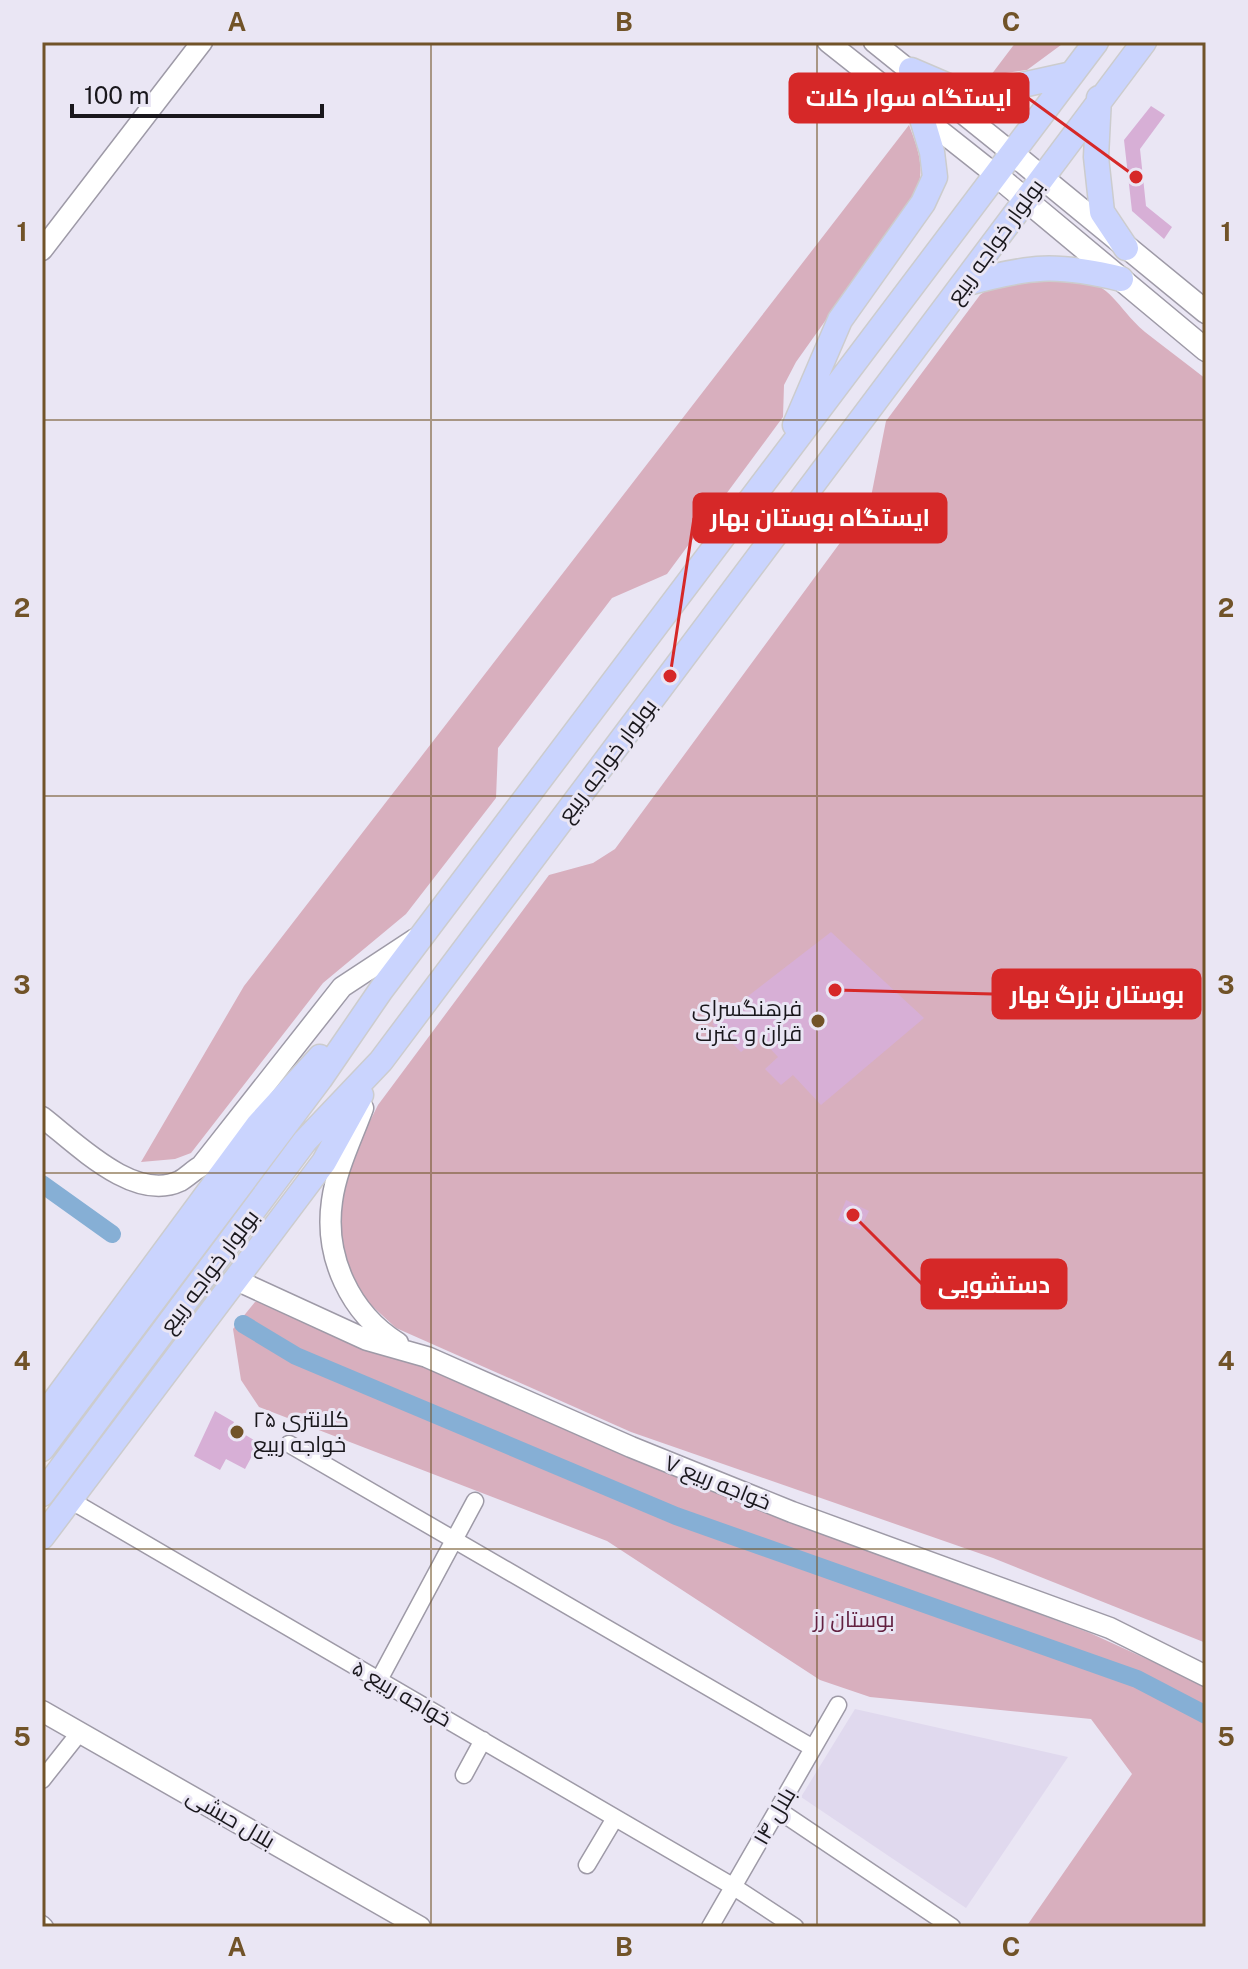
<svg xmlns="http://www.w3.org/2000/svg" width="1248" height="1969" font-family="'Public Sans',Cairo,sans-serif">
<style>
.built{fill:#e0d9ee}
.green{fill:#d8afbe}
.lines{fill:none;stroke-linecap:round;stroke-linejoin:round}
.canal{stroke:#86afd5;stroke-width:18}
.building{fill:#d7afd6}
.minor-casing{stroke:#9e9aa7;stroke-width:19}
.tertiary-casing{stroke:#9e9aa7;stroke-width:23}
.secondary-casing{stroke:#9e9aa7;stroke-width:25}
.primary-casing{stroke:#cccccd;stroke-width:27}
.minor{stroke:#fff;stroke-width:16}
.tertiary{stroke:#fff;stroke-width:20}
.secondary{stroke:#fff;stroke-width:22}
.primary{stroke:#cad4fe;stroke-width:24}
.grid{fill:none;stroke:#715328;stroke-width:2;stroke-opacity:0.55}
.poi-dot{fill:#715328;stroke:#eae6f4;stroke-width:3}
.labels{text-anchor:middle;stroke-width:6;stroke-linejoin:round;paint-order:stroke}
.street-label{font-size:22px;fill:#19171c;stroke:#eae6f4}
.poi-label{font-size:22px;fill:#19171c;stroke:#eae6f4;text-anchor:end}
.park-label{font-size:22px;fill:#632241;stroke:#eae6f4}
.leader{fill:none;stroke:#d62828;stroke-width:3}
.callout-dot{fill:#d62828;stroke:#eae6f4;stroke-width:3}
.callout{fill:#d62828;stroke:#d62828;stroke-width:3}
.callout-label{font-size:24px;text-anchor:middle;font-weight:bold;fill:#fff}
.neatline{fill:none;stroke:#715328;stroke-width:3}
.grid-label{font-size:26px;text-anchor:middle;font-weight:bold;fill:#715328}
</style>
<rect width="100%" height="100%" fill="#eae6f4"/>
<!-- built -->
<path class="built" d="M 855,1709 L 1068,1757 L 966,1908 L 801,1797 Z"/>
<!-- green -->
<path class="green" d="M 1016,42 L 1065,42 L 1027,70 L 991,75 Z
M 909,125 C 918,149 927,171 914,196 L 796,362 L 784,385 L 783,417 L 667,574 L 612,598 L 498,748 L 496,798 L 406,914 L 323,983 L 191,1153 L 175,1159 L 141,1162 L 244,986 Z
M 1071,275 C 1117,288 1113,304 1145,332 C 1165,348 1186,363 1206,379 L 1206,1643 L 993,1558 L 631,1432 L 396,1328 L 358,1293 L 339,1253 L 342,1197 L 353,1155 L 378,1105 L 549,875 L 593,863 L 615,849 L 870,502 L 886,421 L 980,295 L 1002,279 Z
M 272,1293 L 787,1520 L 1090,1633 L 1206,1686 L 1206,1927 L 1026,1927 L 1132,1774 L 1091,1719 L 870,1697 L 820,1680 L 607,1541 L 259,1407 L 241,1380 L 233,1329 L 255,1302 Z"/>
<g class="lines">
<!-- canal -->
<path class="canal" d="M 42,1184 L 112,1234
M 243,1324 L 296,1356 L 676,1516 L 1137,1679 L 1206,1715"/>
</g>
<!-- building -->
<path class="building" d="M 1151,106 L 1165,115 L 1140,149 L 1146,206 L 1172,227 L 1164,239 L 1132,211 L 1124,140 Z
M 831,932 L 924,1018 L 821,1105 L 793,1075 L 781,1085 L 765,1069 L 778,1057 L 760,1038 L 741,1052 L 712,1024 Z
M 846,1200 L 869,1211 L 860,1230 L 838,1220 Z
M 215,1411 L 234,1422 L 232,1427 L 259,1443 L 245,1469 L 226,1459 L 220,1470 L 194,1456 Z"/>
<g class="lines">
<!-- minor casing -->
<g class="minor-casing">
<path id="minor" d="M 289,1444 L 813,1748
M 70,1500 L 734,1887 L 795,1927
M 379,1680 L 475,1501
M 464,1775 L 483,1740
M 42,1780 L 80,1732
M 778,1810 L 952,1927
M 587,1865 L 615,1818
M 42,1924 L 45,1927
M 710,1927 L 838,1705"/>
</g>
<!-- tertiary casing -->
<g class="tertiary-casing">
<path id="tertiary" d="M 828,42 L 996,175
M 874,42 L 1012,153
M 42,250 L 202,42
M 363,1108 C 352,1138 336,1170 332,1201 C 324,1257 350,1313 398,1343
M 42,1117 C 76,1143 134,1203 180,1181 C 187,1177 194,1170 201,1166 L 342,987 L 415,939
M 234,1279 L 367,1340 L 427,1357 L 631,1447 L 792,1512 L 1110,1628 L 1206,1676
M 42,1711 L 420,1927"/>
</g>
<!-- secondary casing -->
<g class="secondary-casing">
<path id="secondary" d="M 1012,153 L 1206,312
M 996,175 L 1206,350"/>
</g>
<!-- primary casing -->
<g class="primary-casing">
<path id="primary" d="M 911,70 L 960,91 L 995,91 L 1072,74
M 1099,98 L 1096,157 L 1102,212 L 1126,248
M 964,284 C 1029,266 1056,263 1121,279
M 795,425 L 840,320 L 923,203 L 935,177 L 932,152 L 920,112
M 42,1418 L 258,1125 L 320,1057
M 42,1449 L 320,1079 L 381,990 L 1096,42
M 42,1494 L 305,1141 L 381,1061 L 1144,42
M 42,1537 L 324,1162 L 361,1095"/>
</g>
<!-- minor -->
<use href="#minor" class="minor"/>
<!-- tertiary -->
<use href="#tertiary" class="tertiary"/>
<!-- secondary -->
<use href="#secondary" class="secondary"/>
<!-- primary -->
<use href="#primary" class="primary"/>
</g>
<!-- grid -->
<path class="grid" d="M 431,42 L 431,1927M 817,42 L 817,1927M 42,420 L 1206,420M 42,796 L 1206,796M 42,1173 L 1206,1173M 42,1549 L 1206,1549"/>
<!-- markers -->
<g class="poi-dot">
<circle cx="818" cy="1021" r="8"/>
<circle cx="237" cy="1432" r="8"/>
</g>
<g class="labels">
<!-- street labels -->
<g class="street-label">
<text transform="translate(995 241) rotate(-54)" y="8">بولوار خواجه ربیع</text>
<text transform="translate(607 760) rotate(-53)" y="8">بولوار خواجه ربیع</text>
<text transform="translate(209 1271) rotate(-53)" y="8">بولوار خواجه ربیع</text>
<text transform="translate(718 1482) rotate(22)" y="8">خواجه ربیع ۷</text>
<text transform="translate(402 1693) rotate(30)" y="8">خواجه ربیع ۵</text>
<text transform="translate(774 1816) rotate(-60)" y="8">بلال ۱۴</text>
<text transform="translate(231 1818) rotate(30)" y="8">بلال حبشی</text>
</g>
<!-- poi labels -->
<g class="poi-label">
<text x="802" y="1016">فرهنگسرای<tspan x="802" dy="25">قرآن و عترت</tspan></text>
<text x="253" y="1427" text-anchor="start">کلانتری ٢۵<tspan x="253" dy="25">خواجه ربیع</tspan></text>
</g>
<!-- park labels -->
<g class="park-label">
<text x="854" y="1627">بوستان رز</text>
</g>
</g>
<!-- callouts -->
<path class="leader" d="M1136 177L1028 98M670 676L694 518M835 990L993 994M853 1215L922 1284"/>
<g class="callout-dot">
<circle cx="1136" cy="177" r="8"/>
<circle cx="670" cy="676" r="8"/>
<circle cx="835" cy="990" r="8"/>
<circle cx="853" cy="1215" r="8"/>
</g>
<g class="callout">
<rect x="790" y="74" width="238" height="48" rx="8"/>
<rect x="694" y="494" width="252" height="48" rx="8"/>
<rect x="993" y="970" width="207" height="48" rx="8"/>
<rect x="922" y="1260" width="144" height="48" rx="8"/>
</g>
<g class="callout-label">
<text x="909" y="106">ایستگاه سوار کلات</text>
<text x="820" y="526">ایستگاه بوستان بهار</text>
<text x="1097" y="1003">بوستان بزرگ بهار</text>
<text x="994" y="1293">دستشویی</text>
</g>
<!-- border -->
<rect width="1248" height="1969" fill="none" stroke="#eae6f4" stroke-width="88"/>
<!-- scale -->
<path d="M72 104v12h250v-12" fill="none" stroke="#19171c" stroke-width="4"/>
<text x="84" y="104" font-size="24" fill="#19171c" stroke="#eae6f4" stroke-width="6" paint-order="stroke">100 m</text>
<rect x="44" y="44" width="1160" height="1881" class="neatline"/>
<g class="grid-label">
<text x="237" y="31">A</text>
<text x="624" y="31">B</text>
<text x="1011" y="31">C</text>
<text x="22" y="241">1</text>
<text x="1226" y="241">1</text>
<text x="22" y="617">2</text>
<text x="1226" y="617">2</text>
<text x="22" y="994">3</text>
<text x="1226" y="994">3</text>
<text x="22" y="1370">4</text>
<text x="1226" y="1370">4</text>
<text x="22" y="1746">5</text>
<text x="1226" y="1746">5</text>
<text x="237" y="1956">A</text>
<text x="624" y="1956">B</text>
<text x="1011" y="1956">C</text>
</g>
</svg>
